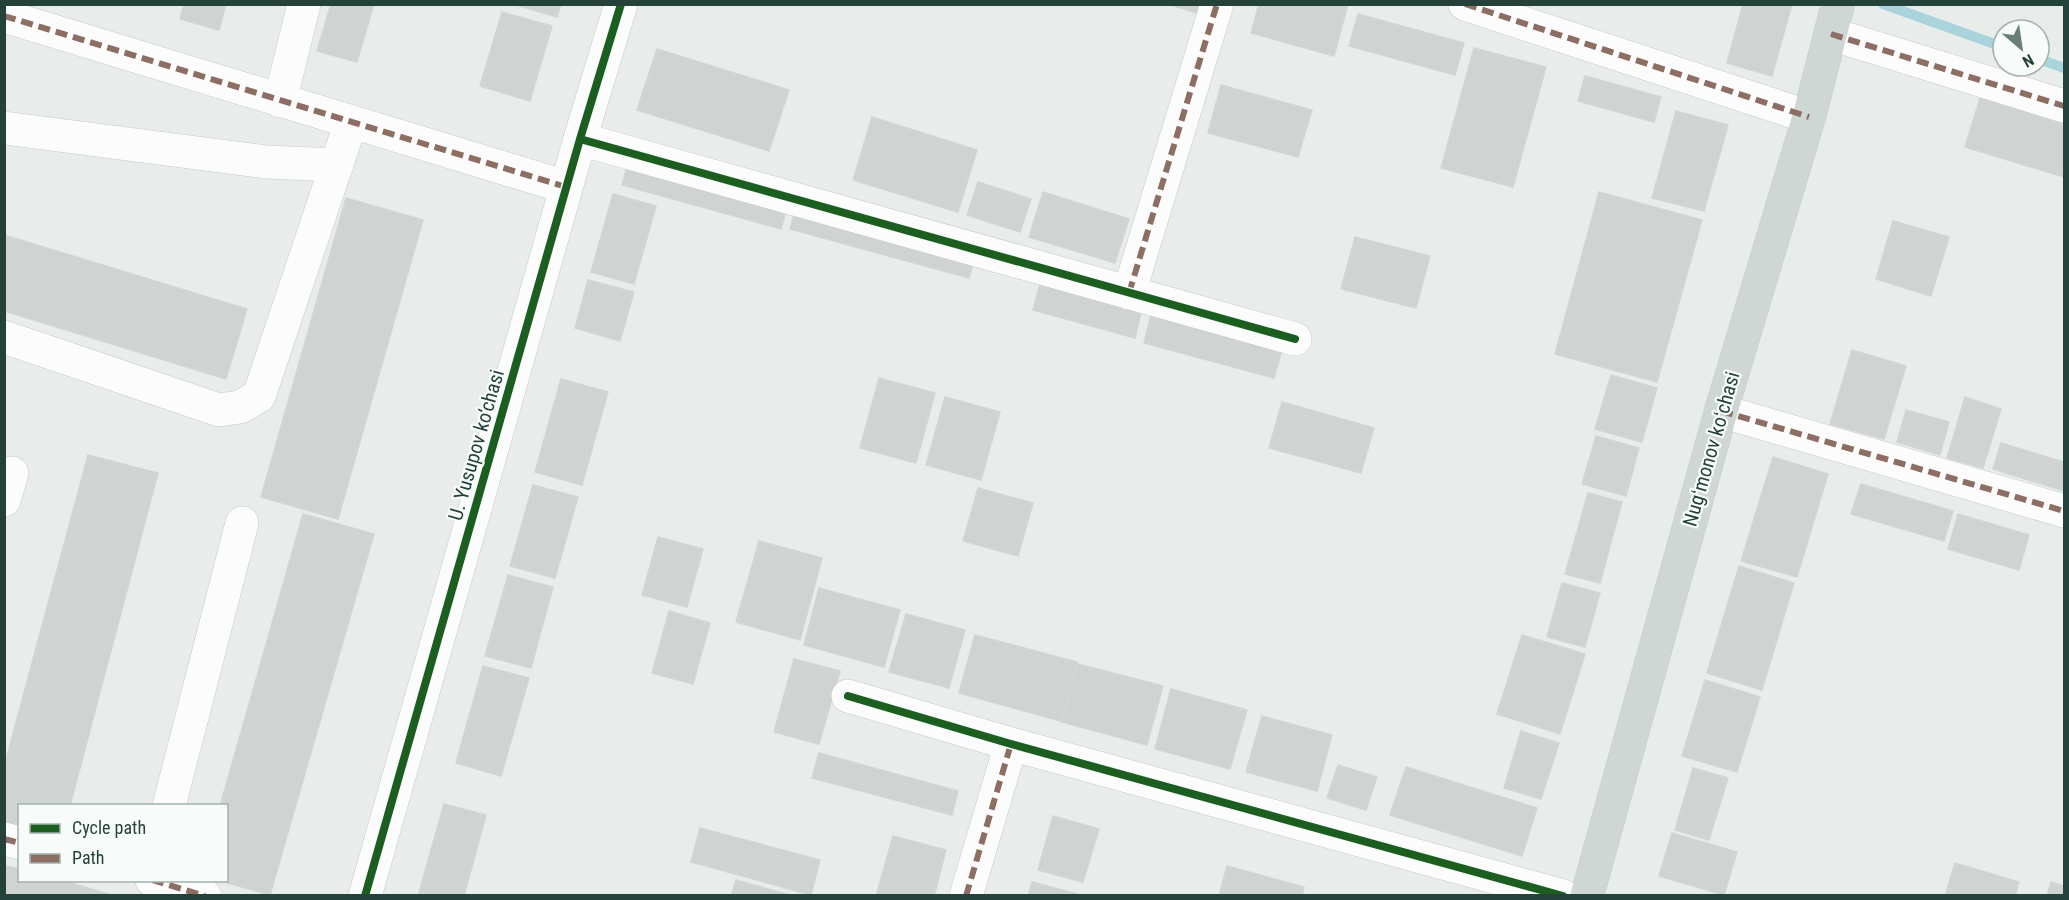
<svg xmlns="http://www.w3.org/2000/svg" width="2069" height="900" font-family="'Roboto Condensed',sans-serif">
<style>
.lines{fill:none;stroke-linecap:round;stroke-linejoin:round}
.stream{stroke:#a9d4db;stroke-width:10}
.building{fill:#cfd4d2;stroke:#d1d6d4;stroke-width:1.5}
.minor-casing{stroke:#c5cac8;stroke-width:34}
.major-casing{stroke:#c3ccc9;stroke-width:34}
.minor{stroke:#fcfcfc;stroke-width:33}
.major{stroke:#cfd7d5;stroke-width:33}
.quiet{stroke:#8d6e63;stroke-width:6;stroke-dasharray:12 6;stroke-linecap:butt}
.cycleway-casing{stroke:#f7fbf9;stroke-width:11}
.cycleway{stroke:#1b5e20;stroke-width:8}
.labels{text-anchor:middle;stroke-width:4.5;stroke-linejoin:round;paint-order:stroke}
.street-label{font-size:20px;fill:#24423a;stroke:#f7fbf9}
</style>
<rect width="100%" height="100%" fill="#e8edeb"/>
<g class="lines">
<!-- stream -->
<path class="stream" d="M 1883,4 L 2003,47
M 2039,59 L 2064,68"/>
</g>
<!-- building -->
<path class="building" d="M 184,4 L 226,4 L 219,30 L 180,19 Z
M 331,4 L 374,4 L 357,62 L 317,51 Z
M 513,4 L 561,4 L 557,17 Z
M 1168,4 L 1206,4 L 1203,15 Z
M 1259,4 L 1348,4 L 1334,56 L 1251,33 Z
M 1743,4 L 1792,4 L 1772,76 L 1727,63 Z
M 502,12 L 552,26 L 530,101 L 480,86 Z
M 1358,14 L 1464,43 L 1455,75 L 1349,46 Z
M 1474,48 L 1546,67 L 1513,187 L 1441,168 Z
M 657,49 L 789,90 L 769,151 L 637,110 Z
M 1585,76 L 1661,97 L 1654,122 L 1578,101 Z
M 1221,85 L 1312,110 L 1298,157 L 1208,133 Z
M 1980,98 L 2064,124 L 2064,177 L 1965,147 Z
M 1676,111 L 1728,125 L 1704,211 L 1652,198 Z
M 872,117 L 977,150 L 958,212 L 853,180 Z
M 629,159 L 788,203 L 781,229 L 622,185 Z
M 978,182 L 1031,199 L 1020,232 L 967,215 Z
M 1043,192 L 1129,219 L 1115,263 L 1029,237 Z
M 1599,192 L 1702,220 L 1657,382 L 1555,354 Z
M 613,194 L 656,206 L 634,284 L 591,272 Z
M 346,198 L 423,220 L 338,519 L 261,497 Z
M 796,207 L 975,256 L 969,278 L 790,229 Z
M 1893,221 L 1949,237 L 1931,296 L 1876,279 Z
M 4,235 L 247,309 L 226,379 L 4,311 Z
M 1355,237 L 1430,256 L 1416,308 L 1341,289 Z
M 1042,277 L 1143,305 L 1135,338 L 1033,310 Z
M 588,280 L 634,292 L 620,341 L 575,328 Z
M 1153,307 L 1284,343 L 1274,378 L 1144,343 Z
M 1852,350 L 1906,366 L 1884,439 L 1830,424 Z
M 1611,375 L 1657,388 L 1642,442 L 1595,429 Z
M 879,378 L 935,393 L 916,463 L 860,448 Z
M 561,379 L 608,392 L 582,485 L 535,472 Z
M 945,397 L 1000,412 L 981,480 L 926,465 Z
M 1965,397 L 2001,409 L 1983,468 L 1947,458 Z
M 1282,402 L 1374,428 L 1361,473 L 1269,448 Z
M 1906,410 L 1949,422 L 1940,455 L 1897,442 Z
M 1596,436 L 1639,448 L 1626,496 L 1582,484 Z
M 2001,443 L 2064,462 L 2064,491 L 1993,469 Z
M 88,455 L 158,473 L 70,806 L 20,806 L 20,825 L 4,821 L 4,767 Z
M 1773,457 L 1828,474 L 1797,577 L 1741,561 Z
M 1861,484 L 1953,511 L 1944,541 L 1851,514 Z
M 533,485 L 578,497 L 555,578 L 510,566 Z
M 978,488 L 1033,503 L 1018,556 L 963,541 Z
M 1588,493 L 1622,502 L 1600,583 L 1565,574 Z
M 303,514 L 374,534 L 270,895 L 217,880 L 226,880 L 226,806 L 220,806 Z
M 1958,514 L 2029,535 L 2019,570 L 1948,549 Z
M 658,537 L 703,549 L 687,607 L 642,595 Z
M 759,541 L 822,558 L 800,640 L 736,622 Z
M 1739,566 L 1794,583 L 1762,690 L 1707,673 Z
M 508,575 L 553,587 L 531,668 L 485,656 Z
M 1562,583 L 1600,593 L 1585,647 L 1547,637 Z
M 819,588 L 900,610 L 884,667 L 804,645 Z
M 669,611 L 710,623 L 693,684 L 652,673 Z
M 906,614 L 965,630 L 949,688 L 889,672 Z
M 975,635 L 1077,662 L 1061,721 L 959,693 Z
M 1522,635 L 1585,654 L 1560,734 L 1497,714 Z
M 794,659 L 840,671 L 819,744 L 774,732 Z
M 1078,664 L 1163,686 L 1147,745 L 1062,722 Z
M 483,666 L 529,678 L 501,776 L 456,763 Z
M 1705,680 L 1760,697 L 1737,772 L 1682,756 Z
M 1171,689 L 1247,710 L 1230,769 L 1155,749 Z
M 1262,716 L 1332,735 L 1317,791 L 1246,772 Z
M 1521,731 L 1559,743 L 1541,799 L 1504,788 Z
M 819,753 L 958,791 L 952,815 L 812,778 Z
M 1338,765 L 1377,777 L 1366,810 L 1327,798 Z
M 1406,767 L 1537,808 L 1522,856 L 1390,815 Z
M 1693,768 L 1728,778 L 1709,840 L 1675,830 Z
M 444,804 L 486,815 L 464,896 L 418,896 Z
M 1053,816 L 1099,829 L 1083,882 L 1038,870 Z
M 700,828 L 820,860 L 811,895 L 691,862 Z
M 1672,833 L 1737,852 L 1724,895 L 1659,876 Z
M 893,836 L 946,850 L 934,896 L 876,896 Z
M 1955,863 L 2019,882 L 2015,896 L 1945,896 Z
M 6,866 L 20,869 L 20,880 L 61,880 L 115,896 L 4,896 Z
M 1227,866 L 1304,887 L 1302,896 L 1219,896 Z
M 736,880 L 794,896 L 731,896 Z
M 1032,882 L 1078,894 L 1078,896 L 1028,896 Z
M 2051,882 L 2064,886 L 2064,896 L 2047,896 Z"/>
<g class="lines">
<!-- minor casing -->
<g class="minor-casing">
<path id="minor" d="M 1465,4 L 1809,117
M 4,16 L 566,187
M 1831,34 L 2064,106
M 280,101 L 304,4
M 4,128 L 267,162 L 337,165
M 580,139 L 1295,339
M 1129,293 L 1217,4
M 4,337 L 219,410 L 240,407 L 259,396 L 351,122
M 1721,411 L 2064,511
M 4,500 L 12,473
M 848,696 L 1011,744 L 1563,896
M 169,806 L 242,523
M 4,839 L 20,843
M 152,880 L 205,896
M 365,896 L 580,139 L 621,4
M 966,896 L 1011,744"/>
</g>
<!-- major casing -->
<g class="major-casing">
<path id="major" d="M 1587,896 L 1721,411 L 1809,117 L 1838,4"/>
</g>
<!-- minor -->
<use href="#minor" class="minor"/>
<!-- major -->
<use href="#major" class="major"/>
<!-- quiet -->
<path class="quiet" d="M 1465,4 L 1809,117
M 4,16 L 566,187
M 1831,34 L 2064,106
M 1129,293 L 1217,4
M 1721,411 L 2064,511
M 4,839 L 20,843
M 152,880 L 205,896
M 966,896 L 1011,744"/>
<!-- cycleway casing -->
<g class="cycleway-casing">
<path id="cycleway" d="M 580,139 L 1295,339
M 848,696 L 1011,744 L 1563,896
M 365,896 L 580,139 L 621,4"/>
</g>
<!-- cycleway -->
<use href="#cycleway" class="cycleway"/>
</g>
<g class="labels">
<!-- street labels -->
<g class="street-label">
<text transform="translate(476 445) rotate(-74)" y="7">U. Yusupov ko‘chasi</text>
<text transform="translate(1711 449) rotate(-74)" y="7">Nugʻmonov koʻchasi</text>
</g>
</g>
<!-- border -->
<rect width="2069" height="900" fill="none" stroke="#24423a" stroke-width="12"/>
<!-- legend -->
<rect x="18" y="804" width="210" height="78" fill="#f7fbf9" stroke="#a3b1ad" stroke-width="1.5"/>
<rect x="30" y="824" width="30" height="9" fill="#1b5e20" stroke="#a3b1ad" stroke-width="1.5"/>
<text x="72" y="834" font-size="18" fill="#24423a">Cycle path</text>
<rect x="30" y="854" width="30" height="9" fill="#8d6e63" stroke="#a3b1ad" stroke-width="1.5"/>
<text x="72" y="864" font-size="18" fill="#24423a">Path</text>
<!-- north arrow -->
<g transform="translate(2021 48) rotate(151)"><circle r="28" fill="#f7fbf9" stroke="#a3b1ad" stroke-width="1.5"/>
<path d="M0-4.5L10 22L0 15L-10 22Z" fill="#697e78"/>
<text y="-9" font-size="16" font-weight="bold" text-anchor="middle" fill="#24423a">N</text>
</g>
</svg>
